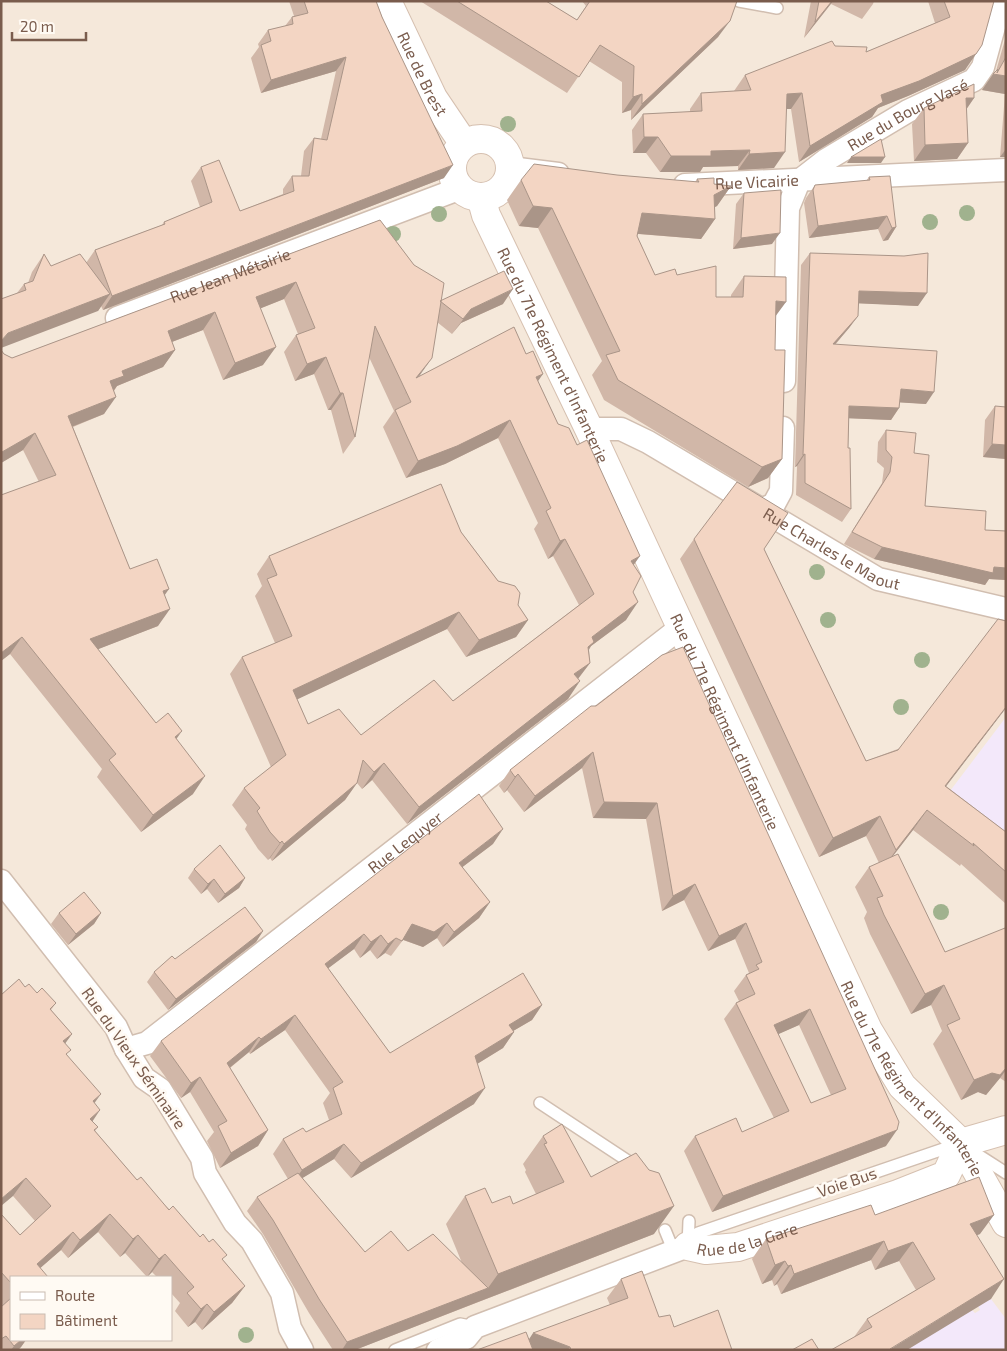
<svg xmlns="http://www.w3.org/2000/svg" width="1007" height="1351" font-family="'Exo 2',sans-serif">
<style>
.residential{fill:#f5e8da;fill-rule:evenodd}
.education{fill:#f3e8fa}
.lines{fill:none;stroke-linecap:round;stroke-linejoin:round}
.lane-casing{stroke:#d1beb0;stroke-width:14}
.street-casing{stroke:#d1beb0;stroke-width:25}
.secondary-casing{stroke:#d6c0b0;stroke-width:30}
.lane{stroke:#fff;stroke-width:11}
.street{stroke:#fff;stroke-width:22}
.secondary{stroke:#fff;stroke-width:28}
.tree{fill:#a0b28e}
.wall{fill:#d1b7a8;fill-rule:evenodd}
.shaded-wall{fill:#aa9588}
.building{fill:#f3d5c3;stroke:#aa9588;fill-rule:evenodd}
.labels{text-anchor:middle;stroke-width:5;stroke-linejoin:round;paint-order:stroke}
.street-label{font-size:16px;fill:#7a5c4d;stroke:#fffaf3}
</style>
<rect width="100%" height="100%" fill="#fdf6ec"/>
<!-- residential -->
<path class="residential" d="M 1,1 L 1006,1 L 1006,1350 L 1,1350 ZM 11,1277 L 171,1277 L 171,1340 L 11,1340 Z"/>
<!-- education -->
<path class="education" d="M 1006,717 L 1006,895 L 922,828 Z
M 991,1299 L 1006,1319 L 1006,1350 L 906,1350 L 972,1310 L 975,1313 L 980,1310 L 978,1306 Z"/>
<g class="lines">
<!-- lane casing -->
<g class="lane-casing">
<path id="lane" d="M 739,1 L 777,8
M 540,1103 L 637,1167
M 975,1153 L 1006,1173
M 665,1230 L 674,1252
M 689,1245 L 698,1233 L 958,1144
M 688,1246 L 689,1221
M 395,1350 L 460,1324 L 475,1327"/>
</g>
<!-- street casing -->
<g class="street-casing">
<g id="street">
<path d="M 510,168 L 558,174"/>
<path id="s1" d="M 685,185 L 1006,170"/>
<path id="s2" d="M 117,318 L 461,188"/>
<path id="s3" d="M 784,381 L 788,208 L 799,181 L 826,160 L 908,111 L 974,80 L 983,67 L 1001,1"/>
<path id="s4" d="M 589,429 L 621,429 L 648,442 L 878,579 L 1006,609"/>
<path d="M 762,510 L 774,504 L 781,491 L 783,428"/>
<path d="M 1,881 L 116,1027 L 126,1049 L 144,1078 L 160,1089 L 202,1158 L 205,1173 L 235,1223 L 252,1241 L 282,1293 L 290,1328 L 302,1350"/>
<path id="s5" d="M 126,1049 L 147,1043 L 680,628"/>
<path d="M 438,1350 L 466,1338 L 475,1327 L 688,1246"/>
</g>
</g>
<!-- secondary casing -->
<g class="secondary-casing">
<g id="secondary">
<path id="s6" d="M 387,1 L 433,98 L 464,144"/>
<circle cx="481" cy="168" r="29"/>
<path id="s7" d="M 481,197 L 486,215 L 589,429 L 868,1030 L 902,1086 L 961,1143 L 1006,1223"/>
<path d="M 961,1143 L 1006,1130"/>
<path id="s8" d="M 688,1246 L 706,1250 L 738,1247 L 898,1194 L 946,1175 L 961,1143"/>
</g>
</g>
<!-- lane -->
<use href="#lane" class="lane"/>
<!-- street -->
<use href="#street" class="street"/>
<!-- secondary -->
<use href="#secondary" class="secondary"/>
</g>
<!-- trees -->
<g class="tree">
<circle cx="508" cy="124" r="8"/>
<circle cx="967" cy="213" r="8"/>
<circle cx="439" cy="214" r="8"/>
<circle cx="930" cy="222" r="8"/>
<circle cx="393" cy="234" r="8"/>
<circle cx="817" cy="572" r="8"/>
<circle cx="828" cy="620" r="8"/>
<circle cx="922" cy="660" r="8"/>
<circle cx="901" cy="707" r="8"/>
<circle cx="941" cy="912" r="8"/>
<circle cx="246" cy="1335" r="8"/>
</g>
<!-- wall -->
<path class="wall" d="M 289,1 L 376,1 L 444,178 L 103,310 L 101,306 L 98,311 L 17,293 L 24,284 L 28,283 L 32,272 L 44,254 L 51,266 L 86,263 L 95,250 L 162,225 L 164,222 L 200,207 L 191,181 L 201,167 L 240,211 L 283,194 L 283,189 L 292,176 L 301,176 L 304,151 L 314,138 L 321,139 L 336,71 L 261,93 L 251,58 L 259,47 L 258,44 L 268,30 L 285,26 L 292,17 L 294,16 Z
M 420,1 L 546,1 L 577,20 L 586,6 L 582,1 L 737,1 L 718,37 L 631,120 L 631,110 L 622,113 L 622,82 L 589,61 L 567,93 Z
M 811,1 L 874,1 L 873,4 L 862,19 L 831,4 L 804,38 Z
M 928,1 L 994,1 L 965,70 L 908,96 L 878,108 L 872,117 L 799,162 L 791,109 L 786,109 L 774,168 L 738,170 L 738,166 L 703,167 L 700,172 L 660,172 L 646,153 L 633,153 L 632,130 L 643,114 L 690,112 L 690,109 L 701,93 L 734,91 L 745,75 L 835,46 L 866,52 L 935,23 Z
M 1006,36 L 1006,157 L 1000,157 L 1005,94 L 982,90 L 996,71 Z
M 974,98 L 966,110 L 968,143 L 957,159 L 914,161 L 912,124 L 924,108 Z
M 617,175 L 695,182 L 697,179 L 714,184 L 731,186 L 717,206 L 715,207 L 715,219 L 701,239 L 638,234 L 637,236 L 655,275 L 677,275 L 716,297 L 731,297 L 731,295 L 744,276 L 775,317 L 775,350 L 782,459 L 768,478 L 748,487 L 604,400 L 592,375 L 602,361 L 538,228 L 519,226 L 507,200 L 521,180 Z
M 869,177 L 896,227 L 888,240 L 883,241 L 878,229 L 809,238 L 804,203 L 806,198 L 815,185 L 866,181 Z
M 744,193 L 772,244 L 733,249 L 736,204 Z
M 380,220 L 441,301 L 503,304 L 461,323 L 452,334 L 437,322 L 419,376 L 538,381 L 558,424 L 634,565 L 633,592 L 626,620 L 591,646 L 589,650 L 590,663 L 578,679 L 568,699 L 407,824 L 372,780 L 362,789 L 357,783 L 345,800 L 272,861 L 270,858 L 268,860 L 258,849 L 245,829 L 247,825 L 232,805 L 244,788 L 271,767 L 230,674 L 242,657 L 275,643 L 255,596 L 262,586 L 257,574 L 269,556 L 461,532 L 528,620 L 516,637 L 466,657 L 447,629 L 297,699 L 308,724 L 361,735 L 453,701 L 579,605 L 553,556 L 548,559 L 534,529 L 538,523 L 498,438 L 445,464 L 406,478 L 383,427 L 394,411 L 369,357 L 355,437 L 343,454 L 331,410 L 328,410 L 314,374 L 295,381 L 284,352 L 296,335 L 298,334 L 284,299 L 261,308 L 263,365 L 223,380 L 203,330 L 172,342 L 175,350 L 163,367 L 117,386 L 114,391 L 104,414 L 73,427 L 130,569 L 165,595 L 158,626 L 98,649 L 156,723 L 177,739 L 193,794 L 141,832 L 97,777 L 102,769 L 10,654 L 1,661 L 1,495 L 39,482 L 23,450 L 1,463 L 1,350 L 4,354 L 12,358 Z
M 810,253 L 918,306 L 858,303 L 858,316 L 849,328 L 835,345 L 926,404 L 900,402 L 899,408 L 891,420 L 849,418 L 848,448 L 851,509 L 842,522 L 796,495 L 797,466 L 795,467 L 801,265 Z
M 995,406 L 1006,459 L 983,457 L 985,420 Z
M 886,430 L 914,453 L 925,506 L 985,530 L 1006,531 L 1006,580 L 989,579 L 985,585 L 874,559 L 844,544 L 882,483 L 884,468 L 877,462 L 878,442 Z
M 694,539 L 764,549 L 866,761 L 1006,708 L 946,786 L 1006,832 L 1006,904 L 961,864 L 960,866 L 913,830 L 893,856 L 945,952 L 1006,931 L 1006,1082 L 1000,1078 L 986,1095 L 978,1092 L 961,1100 L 933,1044 L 942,1031 L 931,1005 L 911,1014 L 870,934 L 864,918 L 867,912 L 855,887 L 869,867 L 879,863 L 866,836 L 819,857 L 680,559 Z
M 662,655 L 886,1146 L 712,1212 L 684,1151 L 695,1136 L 742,1132 L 774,1118 L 724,1019 L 736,1003 L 739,1001 L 734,991 L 746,975 L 749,973 L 735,939 L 708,951 L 684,900 L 662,911 L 646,819 L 593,818 L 582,768 L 524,812 L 507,790 L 504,793 L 499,786 L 510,770 ZM 799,1025 L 831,1095 L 811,1103 L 778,1034 Z
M 493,844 L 462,867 L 490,902 L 479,918 L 443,947 L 437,938 L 423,947 L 403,940 L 391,956 L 385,953 L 377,959 L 370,950 L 360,958 L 354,949 L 328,968 L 390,1053 L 542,1005 L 532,1020 L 513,1031 L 514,1032 L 503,1048 L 477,1064 L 474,1104 L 351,1178 L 334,1159 L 302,1178 L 365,1252 L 408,1251 L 462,1263 L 446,1224 L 465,1196 L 492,1203 L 513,1204 L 536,1194 L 525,1172 L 526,1170 L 523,1164 L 543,1136 L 591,1177 L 654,1234 L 355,1350 L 333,1350 L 309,1313 L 263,1234 L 247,1211 L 257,1197 L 288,1179 L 273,1154 L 283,1139 L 306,1132 L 329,1120 L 323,1103 L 330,1093 L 285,1030 L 250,1054 L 249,1052 L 230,1068 L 268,1130 L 258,1146 L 220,1168 L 207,1141 L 214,1132 L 190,1092 L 181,1098 L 150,1056 L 161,1041 Z
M 194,869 L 245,878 L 239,888 L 218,903 L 207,889 L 201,894 L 188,878 Z
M 59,913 L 101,913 L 94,924 L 68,945 L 51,924 Z
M 263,931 L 256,942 L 168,1010 L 147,982 L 154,972 Z
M 25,987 L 56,1003 L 51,1010 L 72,1034 L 65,1043 L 67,1055 L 94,1103 L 92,1121 L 98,1127 L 95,1131 L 137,1180 L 200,1237 L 223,1260 L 245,1286 L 232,1303 L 202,1330 L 195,1322 L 188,1327 L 175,1311 L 180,1303 L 171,1293 L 171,1277 L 157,1277 L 152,1272 L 147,1277 L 125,1253 L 120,1257 L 98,1232 L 68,1258 L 61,1250 L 40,1268 L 11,1277 L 11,1340 L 26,1340 L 21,1347 L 18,1350 L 1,1350 L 1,1307 L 3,1306 L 1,1304 L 1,1214 L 20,1235 L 35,1221 L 13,1196 Z
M 875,1215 L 980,1234 L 977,1235 L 991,1299 L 854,1337 L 867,1319 L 916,1290 L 899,1261 L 875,1270 L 871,1260 L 781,1294 L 777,1284 L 774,1286 L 772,1280 L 762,1284 L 752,1259 L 766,1239 Z
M 621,1279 L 659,1317 L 674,1327 L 732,1350 L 477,1350 L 529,1339 L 610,1305 L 607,1298 Z"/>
<!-- shaded-wall -->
<path class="shaded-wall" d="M 832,1 L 833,1 L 804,38 L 815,22 Z
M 730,21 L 718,37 L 631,120 L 642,104 Z
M 976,54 L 965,70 L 908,96 L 878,108 L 872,117 L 799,162 L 810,146 L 881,95 Z
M 346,57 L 336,71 L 261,93 L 271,80 Z
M 993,74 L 1006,76 L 1006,93 L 1005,94 L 982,90 Z
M 802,93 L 791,109 L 775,109 L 787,94 Z
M 642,94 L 631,110 L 622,113 L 633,97 Z
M 966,98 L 974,98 L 963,114 Z
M 644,137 L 658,137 L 646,153 L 633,153 Z
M 968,143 L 957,159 L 914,161 L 925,145 Z
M 1006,149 L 1006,157 L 1000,157 Z
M 750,150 L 738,166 L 703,167 L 700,172 L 660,172 L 671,156 L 711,151 Z
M 785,152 L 774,168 L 738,170 L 749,154 Z
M 851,157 L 885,157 L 881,163 L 847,163 Z
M 453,165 L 444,178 L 103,310 L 112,296 Z
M 731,186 L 717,206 L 701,214 L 714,195 Z
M 533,206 L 552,208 L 538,228 L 519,226 Z
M 642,213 L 715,219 L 701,239 L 628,233 Z
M 887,216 L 878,229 L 809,238 L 818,226 Z
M 896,227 L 888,240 L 883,241 L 892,228 Z
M 780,233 L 772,244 L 733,249 L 741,238 Z
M 296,282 L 284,299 L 244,315 L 256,297 Z
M 513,289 L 503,304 L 461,323 L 452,334 L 471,309 Z
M 859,291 L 927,293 L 918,306 L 850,303 Z
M 110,294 L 98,311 L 1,348 L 1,341 L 8,333 Z
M 776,301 L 786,302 L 772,321 Z
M 215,312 L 203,330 L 156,348 L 168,331 Z
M 858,316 L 849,328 L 824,357 L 833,344 Z
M 276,347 L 263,365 L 223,380 L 235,363 Z
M 175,350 L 163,367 L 117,386 L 112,393 L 110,381 L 122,371 Z
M 326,357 L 314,374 L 295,381 L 307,364 Z
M 432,358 L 420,375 L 404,395 L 416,378 Z
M 543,374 L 531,391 L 536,377 Z
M 901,389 L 934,392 L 926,404 L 892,402 Z
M 340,393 L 343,393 L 331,410 L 328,410 Z
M 116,397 L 104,414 L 56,433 L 68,416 Z
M 849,406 L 899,408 L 891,420 L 841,418 Z
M 510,420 L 498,438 L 445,464 L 406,478 L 418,461 Z
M 35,433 L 23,450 L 1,463 L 1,453 L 2,452 Z
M 992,444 L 1006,445 L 1006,459 L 983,457 Z
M 805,454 L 797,466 L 795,467 L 803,455 Z
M 782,459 L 768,478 L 748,487 L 762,467 Z
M 565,539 L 553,556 L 548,559 L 560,541 Z
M 882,547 L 994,567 L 1006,568 L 1006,580 L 989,579 L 985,585 L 874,559 Z
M 640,556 L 628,573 L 631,561 Z
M 169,589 L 157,606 L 163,591 Z
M 638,602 L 626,620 L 591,646 L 582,660 L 592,637 Z
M 170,609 L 158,626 L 78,657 L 90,639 Z
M 459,612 L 447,629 L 281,707 L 293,690 Z
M 528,620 L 516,637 L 466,657 L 479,640 Z
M 22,637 L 10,654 L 1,661 L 1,653 Z
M 590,663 L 577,680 L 574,674 Z
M 580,681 L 568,699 L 407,824 L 419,807 Z
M 1006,707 L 1006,708 L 931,806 L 945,786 Z
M 182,731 L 170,748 L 175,737 Z
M 593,752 L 582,768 L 524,812 L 535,796 Z
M 384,763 L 372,780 L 362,789 L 374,772 Z
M 518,774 L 507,790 L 504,793 L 515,777 Z
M 205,776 L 193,794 L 141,832 L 153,815 Z
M 357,783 L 345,800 L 272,861 L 284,844 Z
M 604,802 L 657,803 L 646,819 L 593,818 Z
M 927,810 L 913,830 L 882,870 L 896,850 Z
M 880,816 L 866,836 L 819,857 L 833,838 Z
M 503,829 L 493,844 L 448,878 L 459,863 Z
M 282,841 L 270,858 L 268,860 L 280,843 Z
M 245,878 L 239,888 L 218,903 L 225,894 Z
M 214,879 L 207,889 L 201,894 L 208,884 Z
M 695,884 L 684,900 L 662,911 L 673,896 Z
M 490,902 L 479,918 L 443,947 L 454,932 Z
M 101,913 L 94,924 L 68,945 L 76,934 Z
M 447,923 L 437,938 L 423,947 L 401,939 L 412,924 Z
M 746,923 L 735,939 L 708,951 L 719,936 Z
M 263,931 L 256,942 L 168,1010 L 176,999 Z
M 364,934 L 354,949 L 314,979 L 325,964 Z
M 381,935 L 370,950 L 360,958 L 371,942 Z
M 396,938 L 385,953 L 377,959 L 388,944 Z
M 944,985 L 931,1005 L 911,1014 L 925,994 Z
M 542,1005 L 532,1020 L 498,1040 L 509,1025 Z
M 810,1009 L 799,1025 L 763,1041 L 774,1025 Z
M 295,1015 L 285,1030 L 250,1054 L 261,1039 Z
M 514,1032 L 503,1048 L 464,1072 L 475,1056 Z
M 72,1034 L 59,1052 L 63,1041 Z
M 259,1037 L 249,1052 L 217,1078 L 227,1063 Z
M 1006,1068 L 1006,1070 L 1000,1078 L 986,1095 L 978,1092 L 961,1100 L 974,1080 L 992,1073 Z
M 200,1077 L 190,1092 L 181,1098 L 191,1083 Z
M 485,1088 L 474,1104 L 351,1178 L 361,1163 Z
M 101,1094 L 88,1112 L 93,1101 Z
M 100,1110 L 88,1128 L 90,1119 Z
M 268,1130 L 258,1146 L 220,1168 L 231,1153 Z
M 897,1130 L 886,1146 L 712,1212 L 723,1196 Z
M 344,1144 L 334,1159 L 291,1185 L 302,1170 Z
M 26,1178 L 13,1196 L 1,1206 L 1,1199 Z
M 674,1206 L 654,1234 L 478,1302 L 498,1274 Z
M 110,1214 L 98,1232 L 68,1258 L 80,1240 Z
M 994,1215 L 980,1234 L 956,1243 L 970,1224 Z
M 73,1232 L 61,1250 L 30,1277 L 37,1264 Z
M 138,1235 L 125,1253 L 120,1257 L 133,1239 Z
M 884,1241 L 871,1260 L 781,1294 L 794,1274 Z
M 913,1242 L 899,1261 L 875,1270 L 888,1251 Z
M 165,1254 L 152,1272 L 147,1277 L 159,1259 Z
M 785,1261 L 772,1280 L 762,1284 L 775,1265 Z
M 791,1265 L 777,1284 L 774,1286 L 788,1266 Z
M 1004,1279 L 991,1299 L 907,1350 L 889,1350 Z
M 245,1286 L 232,1303 L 202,1330 L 214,1312 Z
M 488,1288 L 478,1302 L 355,1350 L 342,1350 L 347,1342 Z
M 207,1304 L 195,1322 L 188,1327 L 201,1309 Z
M 533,1333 L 570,1347 L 568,1350 L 522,1350 Z
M 21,1340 L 26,1340 L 21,1347 L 18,1350 L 11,1350 L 14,1346 Z"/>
<!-- building -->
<path class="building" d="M 304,1 L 376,1 L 382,17 L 453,165 L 112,296 L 95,250 L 165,224 L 164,222 L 212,202 L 201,167 L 219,160 L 240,211 L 294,191 L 292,176 L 309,176 L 314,138 L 327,140 L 346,57 L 271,80 L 261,45 L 271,41 L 268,30 L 293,24 L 292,17 L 308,13 Z
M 457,1 L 546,1 L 577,20 L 590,1 L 737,1 L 730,21 L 642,104 L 642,94 L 633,97 L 634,66 L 600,45 L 579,77 Z
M 819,1 L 832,1 L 815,22 Z
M 944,1 L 994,1 L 982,45 L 976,54 L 919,81 L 881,95 L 883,102 L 810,146 L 802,93 L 787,94 L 785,152 L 749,154 L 750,150 L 711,151 L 711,156 L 671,156 L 658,137 L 644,137 L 643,114 L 702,111 L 701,93 L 751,90 L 745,75 L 832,41 L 835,46 L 867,47 L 866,52 L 950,17 Z
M 1006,57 L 1006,76 L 993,74 L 998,69 L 997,73 Z
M 974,84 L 974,98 L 966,98 L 968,143 L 925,145 L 924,108 Z
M 881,139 L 885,157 L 851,157 Z
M 534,164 L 617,175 L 699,182 L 697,179 L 714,178 L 714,184 L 731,186 L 714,195 L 715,219 L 642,213 L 637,236 L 655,275 L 675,269 L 677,275 L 716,266 L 716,297 L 743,297 L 744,276 L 786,277 L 786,302 L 776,301 L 775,350 L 785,350 L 782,459 L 762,467 L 618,380 L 606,355 L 620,351 L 552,208 L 533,206 L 521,180 Z
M 890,176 L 896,227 L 892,228 L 887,216 L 818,226 L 813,190 L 815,185 L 870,180 L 869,177 Z
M 781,190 L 780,233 L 741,238 L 744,193 Z
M 380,220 L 414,265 L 444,283 L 432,358 L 416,378 L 514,327 L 526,354 L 533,351 L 543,374 L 536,377 L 558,424 L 569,428 L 577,445 L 587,440 L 640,556 L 631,561 L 641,576 L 633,592 L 638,602 L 592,637 L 594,642 L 588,647 L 590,663 L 574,674 L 580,681 L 419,807 L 384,763 L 374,772 L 363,760 L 357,783 L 284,844 L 282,841 L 280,843 L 270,832 L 257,811 L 260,808 L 244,788 L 286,755 L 242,657 L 292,636 L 267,579 L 277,575 L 269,556 L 441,484 L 461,532 L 498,581 L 515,586 L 520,593 L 518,605 L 528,620 L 479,640 L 459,612 L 293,690 L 308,724 L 339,709 L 361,735 L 434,680 L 453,701 L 594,594 L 565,539 L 560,541 L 546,511 L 551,508 L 510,420 L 457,446 L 418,461 L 395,410 L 411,402 L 375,326 L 355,437 L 343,393 L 340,393 L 326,357 L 307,364 L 296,335 L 315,328 L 296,282 L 256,297 L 276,347 L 235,363 L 215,312 L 168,331 L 175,350 L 122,371 L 124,376 L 110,381 L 116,397 L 68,416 L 130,569 L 157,559 L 169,589 L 163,591 L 170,609 L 90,639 L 156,723 L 168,713 L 182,731 L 175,737 L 205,776 L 153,815 L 109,760 L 116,754 L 22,637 L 1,653 L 1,495 L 56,475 L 35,433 L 2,452 L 1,450 L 1,350 L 4,354 L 12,358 Z
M 810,253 L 904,256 L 928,253 L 927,293 L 859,291 L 858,316 L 833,344 L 937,351 L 934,392 L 901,389 L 899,408 L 849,406 L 848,448 L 850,448 L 851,509 L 805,483 L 805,454 L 803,455 Z
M 44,254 L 51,266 L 80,254 L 110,294 L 8,333 L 1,341 L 1,299 L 26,290 L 24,284 L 33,281 Z
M 504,271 L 513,289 L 471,309 L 463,319 L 440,301 Z
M 995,406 L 1006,407 L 1006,445 L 992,444 Z
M 886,430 L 916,433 L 914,453 L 929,455 L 925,506 L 986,511 L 985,530 L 1006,531 L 1006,568 L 994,567 L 993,573 L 882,547 L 852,532 L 890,472 L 892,457 L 886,450 Z
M 737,482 L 788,513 L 764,549 L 866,761 L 898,750 L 998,619 L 1006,621 L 1006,707 L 945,786 L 1006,832 L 1006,872 L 973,843 L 974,846 L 927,810 L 896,850 L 880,816 L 833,838 L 694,539 Z
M 683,647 L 899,1122 L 897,1130 L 723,1196 L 695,1136 L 736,1118 L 742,1132 L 789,1111 L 736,1003 L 755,994 L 746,975 L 759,969 L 756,965 L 762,962 L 746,923 L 719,936 L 695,884 L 673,896 L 657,803 L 604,802 L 593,752 L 535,796 L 518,774 L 515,777 L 510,770 L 591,706 L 596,706 L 662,655 ZM 810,1009 L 846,1089 L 811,1103 L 774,1025 Z
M 479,794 L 503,829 L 459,863 L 490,902 L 454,932 L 447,923 L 434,932 L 412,924 L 402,941 L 396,938 L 388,944 L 381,935 L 371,942 L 364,934 L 325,964 L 390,1053 L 523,973 L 542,1005 L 509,1025 L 514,1032 L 475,1056 L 485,1088 L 361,1163 L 344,1144 L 302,1170 L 283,1139 L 303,1128 L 306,1132 L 342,1114 L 333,1088 L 343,1082 L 295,1015 L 261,1039 L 259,1037 L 227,1063 L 268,1130 L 231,1153 L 218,1126 L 227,1121 L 200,1077 L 191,1083 L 161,1041 Z
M 220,845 L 245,878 L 225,894 L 214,879 L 208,884 L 194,869 Z
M 898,854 L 945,952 L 1005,928 L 1006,931 L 1006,1068 L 1000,1075 L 992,1073 L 974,1080 L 947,1025 L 960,1019 L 944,985 L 925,994 L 884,915 L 877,898 L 883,896 L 869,867 Z
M 84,892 L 101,913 L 76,934 L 59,913 Z
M 245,907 L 263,931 L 176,999 L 154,972 L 172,956 L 175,959 Z
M 19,979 L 25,987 L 29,984 L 37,993 L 42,988 L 56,1003 L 50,1009 L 72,1034 L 63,1041 L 71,1050 L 66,1054 L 101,1094 L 93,1101 L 100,1110 L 90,1119 L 98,1127 L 94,1130 L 137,1180 L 141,1177 L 169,1210 L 173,1206 L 200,1237 L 203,1234 L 209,1242 L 213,1239 L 227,1255 L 222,1259 L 245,1286 L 214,1312 L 207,1304 L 201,1309 L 187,1293 L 194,1287 L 165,1254 L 159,1259 L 138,1235 L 133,1239 L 110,1214 L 80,1240 L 73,1232 L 37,1264 L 48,1277 L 11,1277 L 11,1283 L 1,1272 L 1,1214 L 20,1235 L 51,1206 L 26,1178 L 1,1199 L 1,995 Z
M 562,1124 L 591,1177 L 636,1153 L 649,1170 L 659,1173 L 674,1206 L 498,1274 L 465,1196 L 485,1188 L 492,1203 L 510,1196 L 513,1204 L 564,1182 L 544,1144 L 547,1143 L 543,1136 Z
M 298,1173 L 365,1252 L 391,1231 L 408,1251 L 433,1234 L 488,1288 L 347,1342 L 319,1299 L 273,1220 L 257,1197 Z
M 979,1177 L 994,1215 L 970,1224 L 1004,1279 L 890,1349 L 891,1350 L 831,1350 L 872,1327 L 867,1319 L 935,1279 L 913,1242 L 888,1251 L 884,1241 L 794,1274 L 791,1265 L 788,1266 L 785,1261 L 775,1265 L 766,1239 L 871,1205 L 875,1215 Z
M 642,1271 L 659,1317 L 670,1315 L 674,1327 L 718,1310 L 732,1350 L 571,1350 L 570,1347 L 533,1333 L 628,1298 L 621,1279 Z
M 11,1298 L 11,1340 L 21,1340 L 14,1346 L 6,1336 L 1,1339 L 1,1307 Z
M 526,1332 L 533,1350 L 477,1350 Z
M 812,1339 L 819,1350 L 792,1350 Z"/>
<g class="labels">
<!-- street labels -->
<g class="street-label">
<text dy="6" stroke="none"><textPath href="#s6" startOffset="81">Rue de Brest</textPath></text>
<text dy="6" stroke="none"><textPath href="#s3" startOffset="330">Rue du Bourg Vasé</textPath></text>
<text dy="6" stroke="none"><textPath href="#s1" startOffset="72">Rue Vicairie</textPath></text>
<text dy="6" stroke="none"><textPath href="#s2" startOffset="121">Rue Jean Métairie</textPath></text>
<text dy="6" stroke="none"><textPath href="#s7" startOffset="174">Rue du 71e Régiment d'Infanterie</textPath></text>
<text dy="6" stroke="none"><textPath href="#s4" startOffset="275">Rue Charles le Maout</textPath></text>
<text dy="6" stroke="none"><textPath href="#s7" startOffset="579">Rue du 71e Régiment d'Infanterie</textPath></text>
<text dy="6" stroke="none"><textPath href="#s5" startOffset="349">Rue Lequyer</textPath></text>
<text transform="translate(134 1058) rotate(55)" y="6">Rue du Vieux Séminaire</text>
<text dy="6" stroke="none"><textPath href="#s7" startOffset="984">Rue du 71e Régiment d'Infanterie</textPath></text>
<text transform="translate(847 1182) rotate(-19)" y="6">Voie Bus</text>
<text dy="6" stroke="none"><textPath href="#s8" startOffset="61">Rue de la Gare</textPath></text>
</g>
</g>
<!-- border -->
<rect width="1007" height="1351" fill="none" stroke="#7a5c4d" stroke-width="5"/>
<!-- legend -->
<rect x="10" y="1276" width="162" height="65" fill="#fffaf3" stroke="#cabbb1"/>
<rect x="20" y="1292" width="25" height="8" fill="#ffffff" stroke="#cabbb1"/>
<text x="55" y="1301" font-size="15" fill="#7a5c4d">Route</text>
<rect x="20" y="1314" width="25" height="15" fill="#f3d5c3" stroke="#cabbb1"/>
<text x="55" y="1326" font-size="15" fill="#7a5c4d">Bâtiment</text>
<!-- scale -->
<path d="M12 32v8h74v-8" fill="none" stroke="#7a5c4d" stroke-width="2.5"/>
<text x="20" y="32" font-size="15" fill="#7a5c4d" stroke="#fffaf3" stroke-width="4" paint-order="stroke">20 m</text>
</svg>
